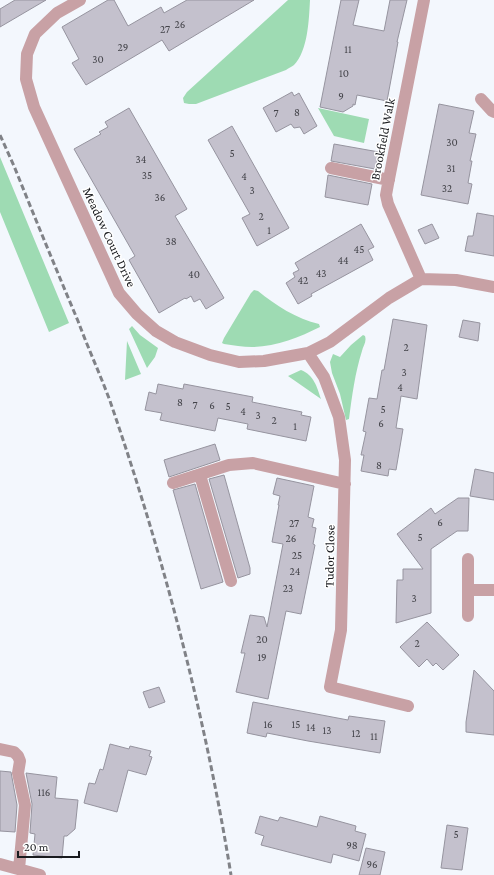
<svg xmlns="http://www.w3.org/2000/svg" width="494" height="875" font-family="'Crimson Pro',serif">
<style>
.green{fill:#9edbb3}
.building{fill:#c4c1cd;stroke:#96949f}
.lines{fill:none;stroke-linecap:round;stroke-linejoin:round}
.minor{stroke:#c8a1a5;stroke-width:12}
.rail{stroke:#808287;stroke-width:3;stroke-dasharray:6 3;stroke-linecap:butt}
.labels{text-anchor:middle;stroke-width:3;stroke-linejoin:round;paint-order:stroke}
.number-label{font-size:11px;fill:#44444a}
.street-label{font-size:13px;fill:#191b1f;stroke:#fff}
</style>
<rect width="100%" height="100%" fill="#f3f7fd"/>
<!-- green -->
<path class="green" d="M 288,0 L 310,0 C 309,19 308,51 294,65 C 292,67 288,68 286,70 L 196,104 L 189,104 L 184,103 L 183,98 L 187,92 Z
M 318,108 L 369,119 L 364,143 L 334,136 Z
M 0,157 L 69,323 L 49,332 L 0,212 Z
M 254,290 L 258,291 C 275,305 297,319 319,324 L 320,327 C 300,337 275,347 252,347 C 243,347 233,345 224,344 L 222,343 L 224,338 L 251,293 Z
M 132,326 L 140,335 L 158,348 L 155,357 L 147,368 L 129,329 Z
M 363,335 L 365,336 C 367,342 363,346 362,351 C 355,373 352,396 349,419 L 346,420 L 340,394 L 332,373 L 330,362 L 333,354 L 340,357 L 351,345 Z
M 127,341 L 141,374 L 125,380 Z
M 301,370 C 314,375 317,387 321,399 L 288,376 Z"/>
<!-- building -->
<path class="building" d="M 15,0 L 46,0 L 0,27 L 0,9 Z
M 108,0 L 114,0 L 128,26 L 161,7 L 164,13 L 187,0 L 254,0 L 169,51 L 162,40 L 86,85 L 72,63 L 79,59 L 62,27 Z
M 341,0 L 359,0 L 353,25 L 384,31 L 390,0 L 407,0 L 397,42 L 398,42 L 387,101 L 357,95 L 355,105 L 353,104 L 353,106 L 343,112 L 320,107 Z
M 292,92 L 294,96 L 299,93 L 317,126 L 304,134 L 300,127 L 294,128 L 291,124 L 276,132 L 263,108 Z
M 439,104 L 474,111 L 469,133 L 476,134 L 470,161 L 472,161 L 468,183 L 472,184 L 468,204 L 421,195 Z
M 129,108 L 187,209 L 175,216 L 224,298 L 206,309 L 200,299 L 194,302 L 191,296 L 186,299 L 185,298 L 159,313 L 129,260 L 135,256 L 74,149 L 101,134 L 99,132 L 108,127 L 105,122 Z
M 232,126 L 289,228 L 257,246 L 242,218 L 250,214 L 208,140 Z
M 334,144 L 379,152 L 375,169 L 331,161 Z
M 328,175 L 372,184 L 368,205 L 325,197 Z
M 477,213 L 494,216 L 494,256 L 465,251 L 468,236 L 473,236 Z
M 361,224 L 374,247 L 368,250 L 373,260 L 311,294 L 312,296 L 298,304 L 286,283 L 295,277 L 293,273 L 299,270 L 295,263 Z
M 432,224 L 439,238 L 425,244 L 418,230 Z
M 393,319 L 427,325 L 417,399 L 401,396 L 396,428 L 403,429 L 396,470 L 389,469 L 388,476 L 361,471 L 364,455 L 361,455 L 366,432 L 363,431 L 369,398 L 377,399 L 382,370 L 384,370 Z
M 463,320 L 480,323 L 478,341 L 459,337 Z
M 158,384 L 183,389 L 184,384 L 253,397 L 252,402 L 302,412 L 301,415 L 311,417 L 306,441 L 247,429 L 248,424 L 218,418 L 215,431 L 160,420 L 162,413 L 145,410 L 149,392 L 156,394 Z
M 215,444 L 220,460 L 169,477 L 164,460 Z
M 475,469 L 494,473 L 494,500 L 470,496 Z
M 224,475 L 250,568 L 250,574 L 238,578 L 209,479 Z
M 277,478 L 314,486 L 308,517 L 314,519 L 312,527 L 316,528 L 313,544 L 315,545 L 301,614 L 286,611 L 268,699 L 236,692 L 245,653 L 241,653 L 250,615 L 264,617 L 267,627 L 283,544 L 272,542 L 279,505 L 278,505 L 280,496 L 273,494 Z
M 195,484 L 223,582 L 201,589 L 173,490 Z
M 458,498 L 469,498 L 468,531 L 457,531 L 431,549 L 431,613 L 396,623 L 397,580 L 403,580 L 403,569 L 423,569 L 397,534 L 431,508 L 435,514 Z
M 427,622 L 459,655 L 443,670 L 436,663 L 433,666 L 427,659 L 419,667 L 400,647 Z
M 474,670 L 494,691 L 494,735 L 466,732 L 466,722 Z
M 159,687 L 165,702 L 149,708 L 143,692 Z
M 253,702 L 348,720 L 349,716 L 385,721 L 380,753 L 308,741 L 267,733 L 266,737 L 247,733 Z
M 110,744 L 129,749 L 130,746 L 151,751 L 149,756 L 152,757 L 146,775 L 128,770 L 117,812 L 84,803 L 89,783 L 95,784 L 100,769 L 103,770 Z
M 0,771 L 11,772 L 17,805 L 15,832 L 0,831 Z
M 26,773 L 57,777 L 55,798 L 78,800 L 75,829 L 67,836 L 64,836 L 62,858 L 33,855 L 35,834 L 30,833 L 32,804 Z
M 260,816 L 278,821 L 280,817 L 317,827 L 320,816 L 356,826 L 355,831 L 366,834 L 359,861 L 333,854 L 331,863 L 261,845 L 264,836 L 255,833 Z
M 447,825 L 468,828 L 462,870 L 441,868 Z
M 366,848 L 385,852 L 380,875 L 359,875 Z"/>
<g class="lines">
<!-- minor -->
<path class="minor" d="M 80,0 L 57,13 L 35,34 L 27,54 L 26,79 L 34,107 L 119,293 L 137,314 L 156,331 L 175,342 L 210,355 L 239,362 L 264,361 L 308,353 L 330,342 L 389,298 L 421,279 L 456,280 L 494,287
M 481,99 L 492,111 L 494,112
M 331,168 L 389,180
M 421,279 L 388,204 L 386,195 L 388,184 L 424,0
M 308,353 L 324,377 L 339,417 L 345,460 L 341,630 L 330,687 L 408,706
M 200,475 L 231,581
M 173,483 L 229,465 L 253,463 L 345,484
M 468,590 L 494,590
M 468,616 L 468,559
M 0,749 L 14,752 L 18,756 L 20,761 L 18,773 L 25,805 L 19,869
M 0,864 L 40,875"/>
<!-- rail -->
<path class="rail" d="M 0,135 L 14,166 C 35,218 56,269 78,321 C 88,348 100,374 110,401 C 163,555 205,714 231,875"/>
</g>
<g class="labels">
<!-- number labels -->
<g class="number-label">
<text x="180" y="28">26</text>
<text x="165" y="33">27</text>
<text x="123" y="51">29</text>
<text x="348" y="53">11</text>
<text x="98" y="63">30</text>
<text x="344" y="77">10</text>
<text x="341" y="100">9</text>
<text x="297" y="116">8</text>
<text x="276" y="117">7</text>
<text x="452" y="146">30</text>
<text x="232" y="157">5</text>
<text x="141" y="163">34</text>
<text x="451" y="172">31</text>
<text x="147" y="179">35</text>
<text x="244" y="180">4</text>
<text x="447" y="192">32</text>
<text x="252" y="194">3</text>
<text x="160" y="201">36</text>
<text x="261" y="220">2</text>
<text x="269" y="234">1</text>
<text x="171" y="245">38</text>
<text x="359" y="253">45</text>
<text x="343" y="264">44</text>
<text x="321" y="277">43</text>
<text x="194" y="278">40</text>
<text x="303" y="284">42</text>
<text x="406" y="351">2</text>
<text x="404" y="376">3</text>
<text x="400" y="391">4</text>
<text x="180" y="406">8</text>
<text x="195" y="409">7</text>
<text x="212" y="409">6</text>
<text x="228" y="410">5</text>
<text x="383" y="413">5</text>
<text x="243" y="415">4</text>
<text x="258" y="419">3</text>
<text x="274" y="424">2</text>
<text x="381" y="427">6</text>
<text x="295" y="430">1</text>
<text x="379" y="469">8</text>
<text x="440" y="526">6</text>
<text x="294" y="527">27</text>
<text x="420" y="541">5</text>
<text x="291" y="542">26</text>
<text x="297" y="559">25</text>
<text x="295" y="575">24</text>
<text x="288" y="592">23</text>
<text x="414" y="602">3</text>
<text x="262" y="643">20</text>
<text x="417" y="647">2</text>
<text x="262" y="661">19</text>
<text x="268" y="728">16</text>
<text x="296" y="728">15</text>
<text x="311" y="731">14</text>
<text x="327" y="734">13</text>
<text x="356" y="737">12</text>
<text x="374" y="740">11</text>
<text x="44" y="796">116</text>
<text x="456" y="838">5</text>
<text x="352" y="849">98</text>
<text x="372" y="868">96</text>
</g>
<!-- street labels -->
<g class="street-label">
<text transform="translate(382 139) rotate(-79)" y="5">Brookfield Walk</text>
<text transform="translate(110 237) rotate(65)" y="5">Meadow Court Drive</text>
<text transform="translate(329 556) rotate(-89)" y="5">Tudor Close</text>
</g>
</g>
<!-- scale -->
<path d="M18 851v6h61v-6" fill="none" stroke="#191b1f" stroke-width="2"/>
<text x="24" y="851" font-size="12" fill="#191b1f" stroke="#ffffff" stroke-width="3" paint-order="stroke">20 m</text>
</svg>
